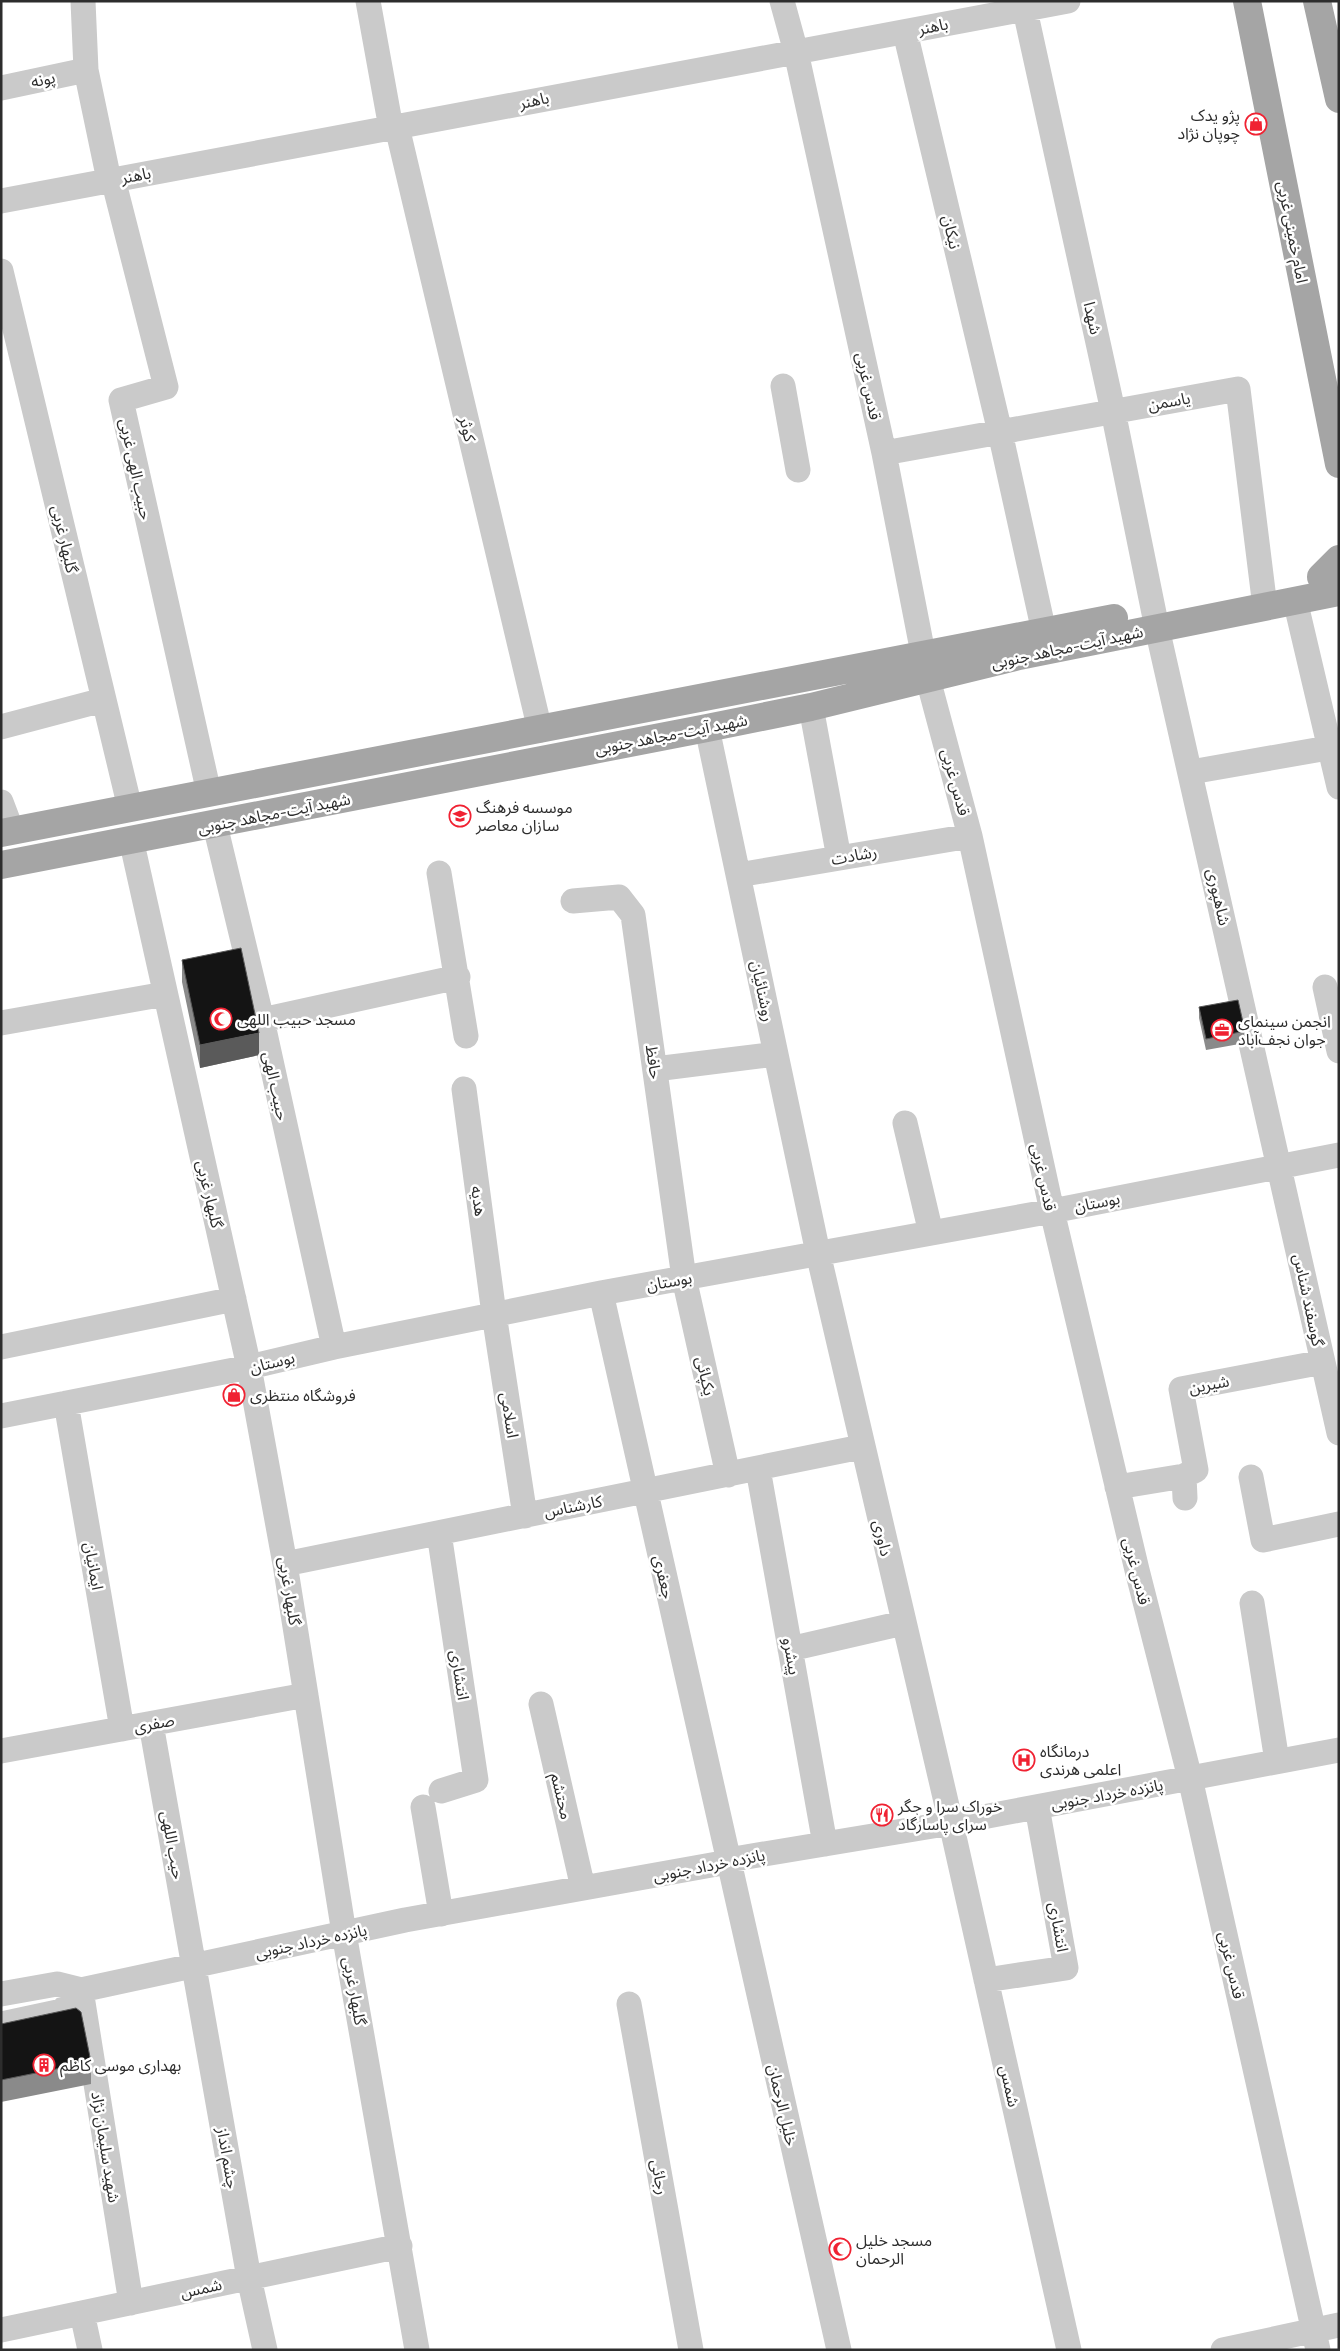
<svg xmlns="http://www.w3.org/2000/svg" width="1340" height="2351" font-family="'Exo 2','Noto Sans Arabic',sans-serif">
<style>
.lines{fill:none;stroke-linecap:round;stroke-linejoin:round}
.minor{stroke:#cacaca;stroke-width:25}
.major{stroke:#a5a5a5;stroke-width:28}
.wall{fill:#8a8a8a}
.shaded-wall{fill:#5a5a5a}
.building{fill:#141414;stroke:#5a5a5a}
.labels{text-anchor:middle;stroke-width:5;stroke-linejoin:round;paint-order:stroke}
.street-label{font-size:16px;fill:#2d2d2d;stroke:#fff}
.poi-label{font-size:16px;fill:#2d2d2d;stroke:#fff;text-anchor:start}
</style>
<rect width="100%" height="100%" fill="#fff"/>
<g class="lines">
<!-- minor -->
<path class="minor" d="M 83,1 L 86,70 L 109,180
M 368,1 L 391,128
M 782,1 L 796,52 L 884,453 L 928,679 L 970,836 L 1052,1211 L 1137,1570 L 1190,1778 L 1318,2350
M 1023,1 L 1113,411 L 1157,628 L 1339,1433
M 905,32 L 1000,432 L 1048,650
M 1,88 L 86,70
M 397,127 L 540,730
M 113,179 L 166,387 L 121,400 L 209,793
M 1,201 L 1068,1
M 1,271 L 130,808
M 783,386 L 798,470
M 884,453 L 1238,389 L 1265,607
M 1295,600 L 1339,787
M 811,707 L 839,858
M 1,727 L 103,700
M 707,728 L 818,1253 L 951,1823 L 1069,2350
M 1191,772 L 1339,746
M 1,802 L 12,831
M 215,825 L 262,1020 L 334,1347
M 131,839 L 249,1367 L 285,1564 L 344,1933 L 417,2350
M 439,873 L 466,1036
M 738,875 L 970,836
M 573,901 L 619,897 L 633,915 L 684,1278 L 728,1475
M 1325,987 L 1339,1051
M 262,1020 L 458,977
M 1,1023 L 165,994
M 655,1069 L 776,1054
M 464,1089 L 494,1314 L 525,1516
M 905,1123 L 931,1233
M 601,1293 L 839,2350
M 1,1347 L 234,1299
M 66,1403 L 122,1729
M 1,1416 L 249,1367 L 334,1347 L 601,1293 L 1052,1211 L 1339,1155
M 758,1469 L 825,1844
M 1251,1477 L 1263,1540 L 1339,1524
M 1117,1487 L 1184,1476
M 1185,1498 L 1184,1476 L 1196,1470 L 1181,1389 L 1323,1362
M 439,1533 L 476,1780 L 441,1791
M 285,1564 L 861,1447
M 1252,1603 L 1277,1761
M 790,1649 L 903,1623
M 541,1704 L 583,1888
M 151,1724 L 249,2278 L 265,2350
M 1,1751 L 306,1695
M 423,1807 L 441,1914
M 986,1980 L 1066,1968 L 1037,1807
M 81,1990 L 131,2303
M 1,1994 L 57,1984 L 81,1990 L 405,1920 L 717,1864 L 728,1860 L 951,1823 L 1339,1750
M 629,2004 L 691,2350
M 1,2024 L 62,2011 L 81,1990
M 82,2313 L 90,2350
M 1,2330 L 400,2246
M 1223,2350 L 1339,2325"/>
<!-- major -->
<path class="major" d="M 1247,1 L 1339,464
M 1317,1 L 1339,99
M 1321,577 L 1339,559
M 1,833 L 1114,618
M 1,865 L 707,728 L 811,707 L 1019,656 L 1339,592"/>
</g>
<!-- wall -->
<path class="wall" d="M 182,960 L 259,1055 L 200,1068 L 182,982 Z
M 1199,1007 L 1245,1031 L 1245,1043 L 1206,1050 L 1199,1018 Z
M 1,2024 L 91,2062 L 91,2084 L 1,2102 Z"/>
<!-- shaded-wall -->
<path class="shaded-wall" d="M 259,1033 L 259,1055 L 200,1068 L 200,1045 Z"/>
<!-- building -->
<path class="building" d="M 241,948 L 259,1033 L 200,1045 L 182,960 Z
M 1238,1000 L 1245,1031 L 1206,1039 L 1199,1007 Z
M 76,2008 L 81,2012 L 91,2062 L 1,2080 L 1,2024 Z"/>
<!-- icons -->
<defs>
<g id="shop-ring" transform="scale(1.125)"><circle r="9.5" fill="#fff" stroke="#f02232" stroke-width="1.5"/><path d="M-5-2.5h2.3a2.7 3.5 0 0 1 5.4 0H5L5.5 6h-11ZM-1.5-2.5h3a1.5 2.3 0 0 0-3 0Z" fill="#f02232"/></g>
<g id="school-ring" transform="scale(1.125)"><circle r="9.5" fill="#fff" stroke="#f02232" stroke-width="1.5"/><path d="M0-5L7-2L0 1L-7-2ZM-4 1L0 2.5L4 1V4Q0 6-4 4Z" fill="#f02232"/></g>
<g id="mosque-ring" transform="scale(1.125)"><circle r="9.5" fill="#fff" stroke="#f02232" stroke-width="1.5"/><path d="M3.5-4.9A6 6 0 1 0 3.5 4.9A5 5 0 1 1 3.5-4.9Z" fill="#f02232"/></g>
<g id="office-ring" transform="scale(1.125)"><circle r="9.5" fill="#fff" stroke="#f02232" stroke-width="1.5"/><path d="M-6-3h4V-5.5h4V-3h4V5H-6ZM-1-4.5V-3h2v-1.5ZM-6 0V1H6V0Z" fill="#f02232"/></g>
<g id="hospital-ring" transform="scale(1.125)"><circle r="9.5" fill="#fff" stroke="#f02232" stroke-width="1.5"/><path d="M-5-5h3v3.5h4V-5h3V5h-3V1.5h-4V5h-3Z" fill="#f02232"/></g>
<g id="restaurant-ring" transform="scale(1.125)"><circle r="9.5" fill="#fff" stroke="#f02232" stroke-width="1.5"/><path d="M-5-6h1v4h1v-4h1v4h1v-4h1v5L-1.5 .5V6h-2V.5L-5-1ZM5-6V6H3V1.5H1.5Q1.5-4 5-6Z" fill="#f02232"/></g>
<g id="building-ring" transform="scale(1.125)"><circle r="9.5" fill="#fff" stroke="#f02232" stroke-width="1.5"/><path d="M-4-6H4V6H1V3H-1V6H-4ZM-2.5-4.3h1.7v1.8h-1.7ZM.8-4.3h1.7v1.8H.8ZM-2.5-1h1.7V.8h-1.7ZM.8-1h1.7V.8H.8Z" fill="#f02232"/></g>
</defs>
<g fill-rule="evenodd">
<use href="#shop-ring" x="1256" y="124"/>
<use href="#school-ring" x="460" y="816"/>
<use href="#mosque-ring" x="221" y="1019"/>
<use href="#office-ring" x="1222" y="1030"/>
<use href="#shop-ring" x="234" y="1395"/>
<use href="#hospital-ring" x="1024" y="1760"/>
<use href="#restaurant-ring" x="882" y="1815"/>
<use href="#building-ring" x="44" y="2065"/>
<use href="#mosque-ring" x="840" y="2249"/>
</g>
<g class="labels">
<!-- street labels -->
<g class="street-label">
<text transform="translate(933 26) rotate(-11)" y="6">باهنر</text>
<text transform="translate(43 79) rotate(-12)" y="6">پونه</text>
<text transform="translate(534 100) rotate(-12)" y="6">باهنر</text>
<text transform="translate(136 175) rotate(-10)" y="6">باهنر</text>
<text transform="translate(952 232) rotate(77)" y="6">نیکان</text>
<text transform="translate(1293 232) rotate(79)" y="6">امام خمینی غربی</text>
<text transform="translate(1093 318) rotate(77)" y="6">شهدا</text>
<text transform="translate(869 386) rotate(78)" y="6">قدس غربی</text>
<text transform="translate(1169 401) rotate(-10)" y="6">یاسمن</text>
<text transform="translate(468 429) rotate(77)" y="6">کوثر</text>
<text transform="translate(136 469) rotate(78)" y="6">حبیب الهی غربی</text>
<text transform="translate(65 539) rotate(77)" y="6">گلبهار غربی</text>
<text transform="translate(1067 647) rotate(-12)" y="6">شهید آیت-مجاهد جنوبی</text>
<text transform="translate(671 734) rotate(-11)" y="6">شهید آیت-مجاهد جنوبی</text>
<text transform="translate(956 782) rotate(75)" y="6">قدس غربی</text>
<text transform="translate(274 813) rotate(-11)" y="6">شهید آیت-مجاهد جنوبی</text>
<text transform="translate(854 855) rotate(-10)" y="6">رشادت</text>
<text transform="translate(1219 897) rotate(77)" y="6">شاهپوری</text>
<text transform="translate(763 991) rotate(78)" y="6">روشنائیان</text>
<text transform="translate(654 1062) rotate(82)" y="6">حافظ</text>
<text transform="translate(276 1086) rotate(78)" y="6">حبیب الهی</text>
<text transform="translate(1044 1177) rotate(78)" y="6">قدس غربی</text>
<text transform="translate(210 1194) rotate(77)" y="6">گلبهار غربی</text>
<text transform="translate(479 1201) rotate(82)" y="6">هدیه</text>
<text transform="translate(1097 1202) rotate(-11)" y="6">بوستان</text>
<text transform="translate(669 1281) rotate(-10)" y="6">بوستان</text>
<text transform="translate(1309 1300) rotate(78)" y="6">گوسفند شناس</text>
<text transform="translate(272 1362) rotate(-14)" y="6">بوستان</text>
<text transform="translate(706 1376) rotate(77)" y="6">یکپائی</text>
<text transform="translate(1209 1384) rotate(-11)" y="6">شیرین</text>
<text transform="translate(510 1415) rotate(81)" y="6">اسلامی</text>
<text transform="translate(573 1506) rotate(-11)" y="6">کارشناس</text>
<text transform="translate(883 1538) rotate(77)" y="6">داوری</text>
<text transform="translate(94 1566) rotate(80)" y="6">ایمانیان</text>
<text transform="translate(1137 1571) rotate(76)" y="6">قدس غربی</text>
<text transform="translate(664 1577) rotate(77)" y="6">جعفری</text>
<text transform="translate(290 1591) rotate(81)" y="6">گلبهار غربی</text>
<text transform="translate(792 1656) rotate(80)" y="6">پیشرو</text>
<text transform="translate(460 1675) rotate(81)" y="6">انتشاری</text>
<text transform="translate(154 1723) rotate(-10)" y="6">صفری</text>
<text transform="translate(1107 1794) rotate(-10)" y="6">پانزده خرداد جنوبی</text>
<text transform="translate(562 1796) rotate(77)" y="6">محتشم</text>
<text transform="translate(173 1845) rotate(80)" y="6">حیب اللهی</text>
<text transform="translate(709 1865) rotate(-11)" y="6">پانزده خرداد جنوبی</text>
<text transform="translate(1059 1927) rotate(80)" y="6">انتشاری</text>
<text transform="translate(311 1941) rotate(-12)" y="6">پانزده خرداد جنوبی</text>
<text transform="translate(1232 1965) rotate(77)" y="6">قدس غربی</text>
<text transform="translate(355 1991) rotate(80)" y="6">گلبهار غربی</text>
<text transform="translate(1010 2086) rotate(77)" y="6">شمس</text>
<text transform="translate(783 2105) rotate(77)" y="6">خلیل الرحمان</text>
<text transform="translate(106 2147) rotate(81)" y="6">شهید سلیمان نژاد</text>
<text transform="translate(228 2158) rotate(80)" y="6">چشم انداز</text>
<text transform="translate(660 2177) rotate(80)" y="6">رجائی</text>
<text transform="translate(201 2288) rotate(-12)" y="6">شمس</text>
</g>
<!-- poi labels -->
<g class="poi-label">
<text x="1240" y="121" text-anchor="end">پژو یدک<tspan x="1240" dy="18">چوپان نژاد</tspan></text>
<text x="476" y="813">موسسه فرهنگ<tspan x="476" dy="18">سازان معاصر</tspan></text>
<text x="237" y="1025">مسجد حبیب اللهی</text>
<text x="1238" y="1027">انجمن سینمای<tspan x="1238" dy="18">جوان نجف‌آباد</tspan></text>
<text x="250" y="1401">فروشگاه منتظری</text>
<text x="1040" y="1757">درمانگاه<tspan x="1040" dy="18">اعلمی هرندی</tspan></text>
<text x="898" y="1812">خوراک سرا و جگر<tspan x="898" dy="18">سرای پاسارگاد</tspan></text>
<text x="60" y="2071">بهداری موسی کاظم</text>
<text x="856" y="2246">مسجد خلیل<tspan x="856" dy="18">الرحمان</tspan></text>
</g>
</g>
<!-- border -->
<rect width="1340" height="2351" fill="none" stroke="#2d2d2d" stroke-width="5"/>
</svg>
